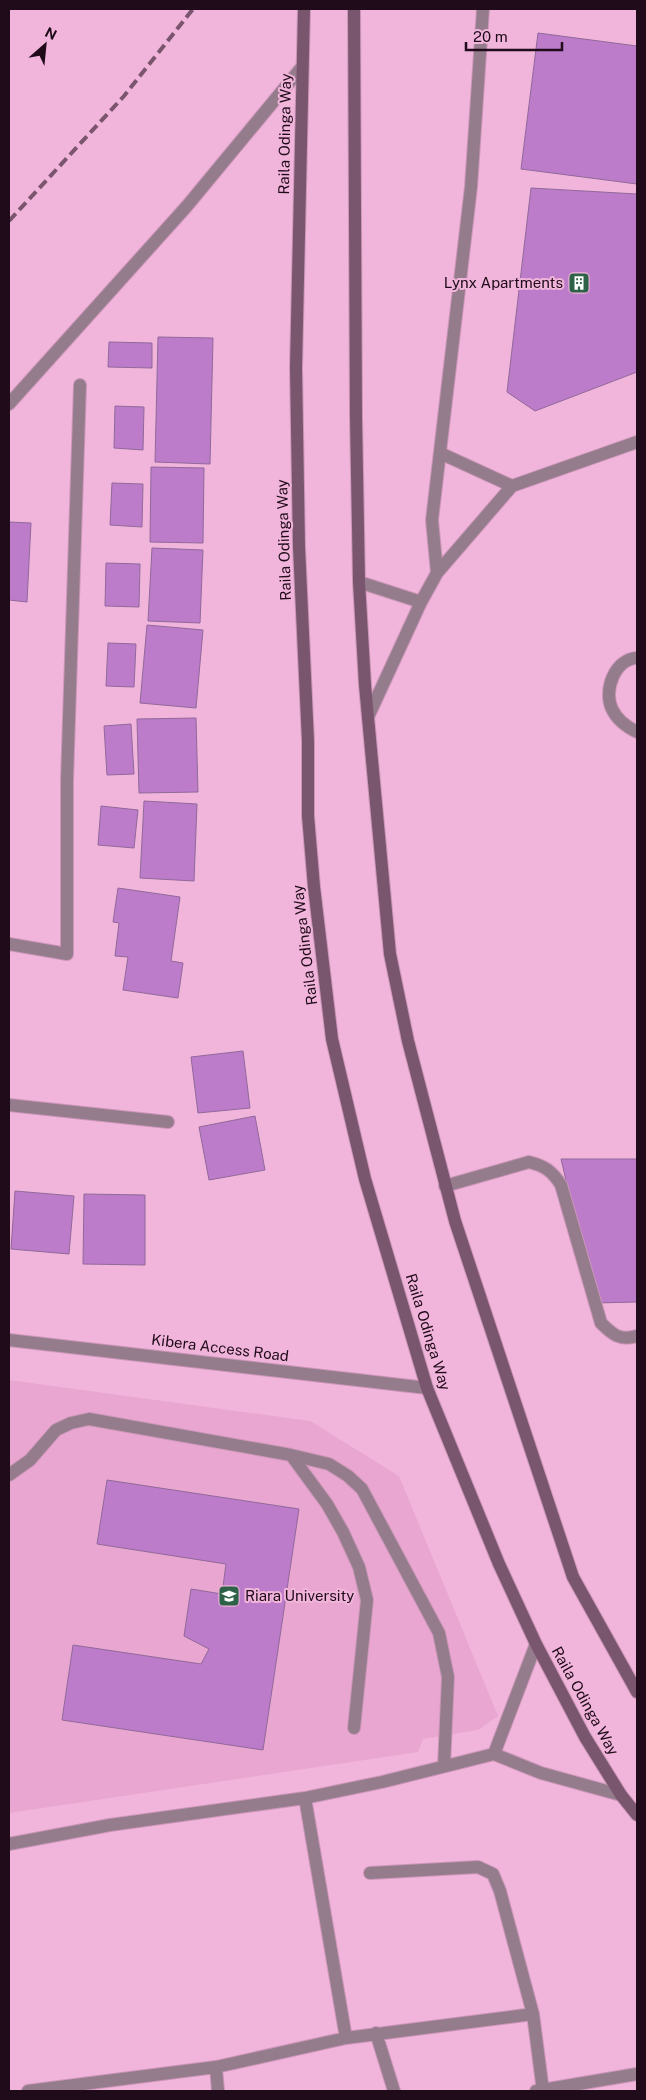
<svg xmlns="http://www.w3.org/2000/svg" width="646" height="2100" font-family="'Public Sans',sans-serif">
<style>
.built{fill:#e8a6d0}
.building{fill:#bc7cca;stroke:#91699a}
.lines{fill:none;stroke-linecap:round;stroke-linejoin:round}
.service-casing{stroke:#cb96b8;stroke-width:14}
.minor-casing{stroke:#cb96b8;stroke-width:14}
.secondary-casing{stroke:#cb96b8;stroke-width:14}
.service{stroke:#957c8c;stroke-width:12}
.minor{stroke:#957c8c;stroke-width:12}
.secondary{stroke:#7a566e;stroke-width:12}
.rail{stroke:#7b556e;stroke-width:4;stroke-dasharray:10 5;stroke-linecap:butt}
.labels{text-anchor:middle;stroke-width:4;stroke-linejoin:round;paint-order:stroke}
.street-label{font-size:15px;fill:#1f0b19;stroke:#f1b4db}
.poi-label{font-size:15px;fill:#1f0b19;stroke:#f1b4db;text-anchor:end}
</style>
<rect width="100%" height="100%" fill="#f1b4db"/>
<!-- built -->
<path class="built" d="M 9,1380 L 310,1421 L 399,1476 L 498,1716 L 478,1730 L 423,1739 L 418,1752 L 9,1813 Z"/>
<!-- building -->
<path class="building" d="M 538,33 L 637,46 L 637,184 L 521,169 Z
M 531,188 L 637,194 L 637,372 L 535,411 L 507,392 Z
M 158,337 L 213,338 L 210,464 L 155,462 Z
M 109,342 L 152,343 L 152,368 L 108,367 Z
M 115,406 L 144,407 L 143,450 L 114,448 Z
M 151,467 L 204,468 L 203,543 L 150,542 Z
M 112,483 L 143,484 L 142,527 L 110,525 Z
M 9,522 L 31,523 L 27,602 L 9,600 Z
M 152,548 L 203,550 L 200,623 L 148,621 Z
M 106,563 L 140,564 L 139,607 L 105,606 Z
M 147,625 L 203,630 L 196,708 L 140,703 Z
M 108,643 L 136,644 L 134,687 L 106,686 Z
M 196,718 L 198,792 L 139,793 L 137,719 Z
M 131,724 L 134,774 L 107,775 L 104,726 Z
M 144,801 L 197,804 L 194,881 L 140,878 Z
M 101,806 L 138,810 L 134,848 L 98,845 Z
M 118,888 L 180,897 L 171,961 L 183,963 L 178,998 L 123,990 L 128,957 L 115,956 L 119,923 L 113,922 Z
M 243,1051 L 250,1108 L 198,1113 L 191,1057 Z
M 255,1116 L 265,1170 L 209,1180 L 199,1127 Z
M 561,1159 L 637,1159 L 637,1302 L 595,1303 Z
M 15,1191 L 74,1196 L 69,1254 L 11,1249 Z
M 84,1194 L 145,1195 L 145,1265 L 83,1264 Z
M 107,1480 L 299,1509 L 263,1750 L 62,1720 L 73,1645 L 201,1664 L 209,1649 L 184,1636 L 191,1589 L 222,1594 L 226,1564 L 97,1544 Z"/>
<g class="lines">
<!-- service casing -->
<g class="service-casing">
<path id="service" d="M 9,404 L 187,206 L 302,67
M 445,1186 L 529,1162 C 545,1166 552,1171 561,1185 L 601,1323 C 613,1335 620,1341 637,1336
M 291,1455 L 327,1504 L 343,1532 L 359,1567 L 367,1600 L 354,1728
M 9,1475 L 30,1460 L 56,1430 L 71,1423 L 89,1419 L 291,1455 L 329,1464 L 348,1476 L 362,1489 L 439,1633 L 448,1677 L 444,1766"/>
</g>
<!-- minor casing -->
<g class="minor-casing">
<path id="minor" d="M 440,453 L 512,486
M 437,573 L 432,520 L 471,187 L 483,9
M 359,582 L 421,602
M 637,658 C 615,659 603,690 612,709 C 617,720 627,727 637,732
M 368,717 L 421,602 L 437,573 L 512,486 L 637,442
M 9,944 L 67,954 L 67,780 L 80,385
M 9,1105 L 168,1122
M 9,1340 L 427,1388
M 494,1754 L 536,1644
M 9,1844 L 110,1825 L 305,1798 L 382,1782 L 494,1754 L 541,1773 L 621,1795
M 370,1873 L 478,1867 L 493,1874 L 500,1891 L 533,2014 L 543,2091
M 376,2033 L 394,2091
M 346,2038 L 533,2014
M 216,2067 L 218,2091
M 28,2091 L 216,2067 L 346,2038 L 305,1798
M 536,2091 L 637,2074"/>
</g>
<!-- secondary casing -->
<g class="secondary-casing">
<path id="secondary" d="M 304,9 L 296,368 L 299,547 L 308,741 L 308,816 L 314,887 L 332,1039 L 365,1179 L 427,1388 L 499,1564 L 536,1644 L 585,1737 L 621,1795 L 637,1815
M 354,9 L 356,417 L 359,582 L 365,685 L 390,954 L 408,1041 L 455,1221 L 573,1577 L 637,1692"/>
</g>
<!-- service -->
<use href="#service" class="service"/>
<!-- minor -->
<use href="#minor" class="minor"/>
<!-- secondary -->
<use href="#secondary" class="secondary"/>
<!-- rail -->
<path class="rail" d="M 9,221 L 124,96 L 193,9"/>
</g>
<!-- icons -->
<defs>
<g id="building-square" transform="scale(1.125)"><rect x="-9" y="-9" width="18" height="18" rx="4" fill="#2d6248" stroke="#f1b4db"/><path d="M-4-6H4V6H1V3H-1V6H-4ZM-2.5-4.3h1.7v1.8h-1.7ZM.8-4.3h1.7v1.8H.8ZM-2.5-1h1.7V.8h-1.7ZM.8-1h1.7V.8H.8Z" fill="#fff"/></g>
<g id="university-square" transform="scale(1.125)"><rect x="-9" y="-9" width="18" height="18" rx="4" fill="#2d6248" stroke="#f1b4db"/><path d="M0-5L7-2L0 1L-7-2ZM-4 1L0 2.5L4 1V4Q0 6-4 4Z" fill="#fff"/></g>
</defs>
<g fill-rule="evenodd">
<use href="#building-square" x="579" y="283"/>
<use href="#university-square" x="229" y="1596"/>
</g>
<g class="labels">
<!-- street labels -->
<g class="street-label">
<text transform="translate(285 134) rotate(-89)" y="5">Raila Odinga Way</text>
<text transform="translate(284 540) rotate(-92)" y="5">Raila Odinga Way</text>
<text transform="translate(305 945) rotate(-97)" y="5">Raila Odinga Way</text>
<text transform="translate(428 1332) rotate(73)" y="5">Raila Odinga Way</text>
<text transform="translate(220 1348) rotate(7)" y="5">Kibera Access Road</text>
<text transform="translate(585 1701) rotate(61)" y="5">Raila Odinga Way</text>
</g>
<!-- poi labels -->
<g class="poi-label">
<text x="563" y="288">Lynx Apartments</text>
<text x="245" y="1601" text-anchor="start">Riara University</text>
</g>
</g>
<!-- border -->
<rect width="646" height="2100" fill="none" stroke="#1f0b19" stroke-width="20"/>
<!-- north arrow -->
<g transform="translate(45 45) rotate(27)" stroke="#f1b4db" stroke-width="4" paint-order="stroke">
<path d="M0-4L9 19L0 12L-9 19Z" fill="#1f0b19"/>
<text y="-8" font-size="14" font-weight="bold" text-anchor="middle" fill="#1f0b19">N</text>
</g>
<!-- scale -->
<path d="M466 42v8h96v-8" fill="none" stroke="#1f0b19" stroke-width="2.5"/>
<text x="473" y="42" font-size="15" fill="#1f0b19" stroke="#f1b4db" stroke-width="4" paint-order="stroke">20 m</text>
</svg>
